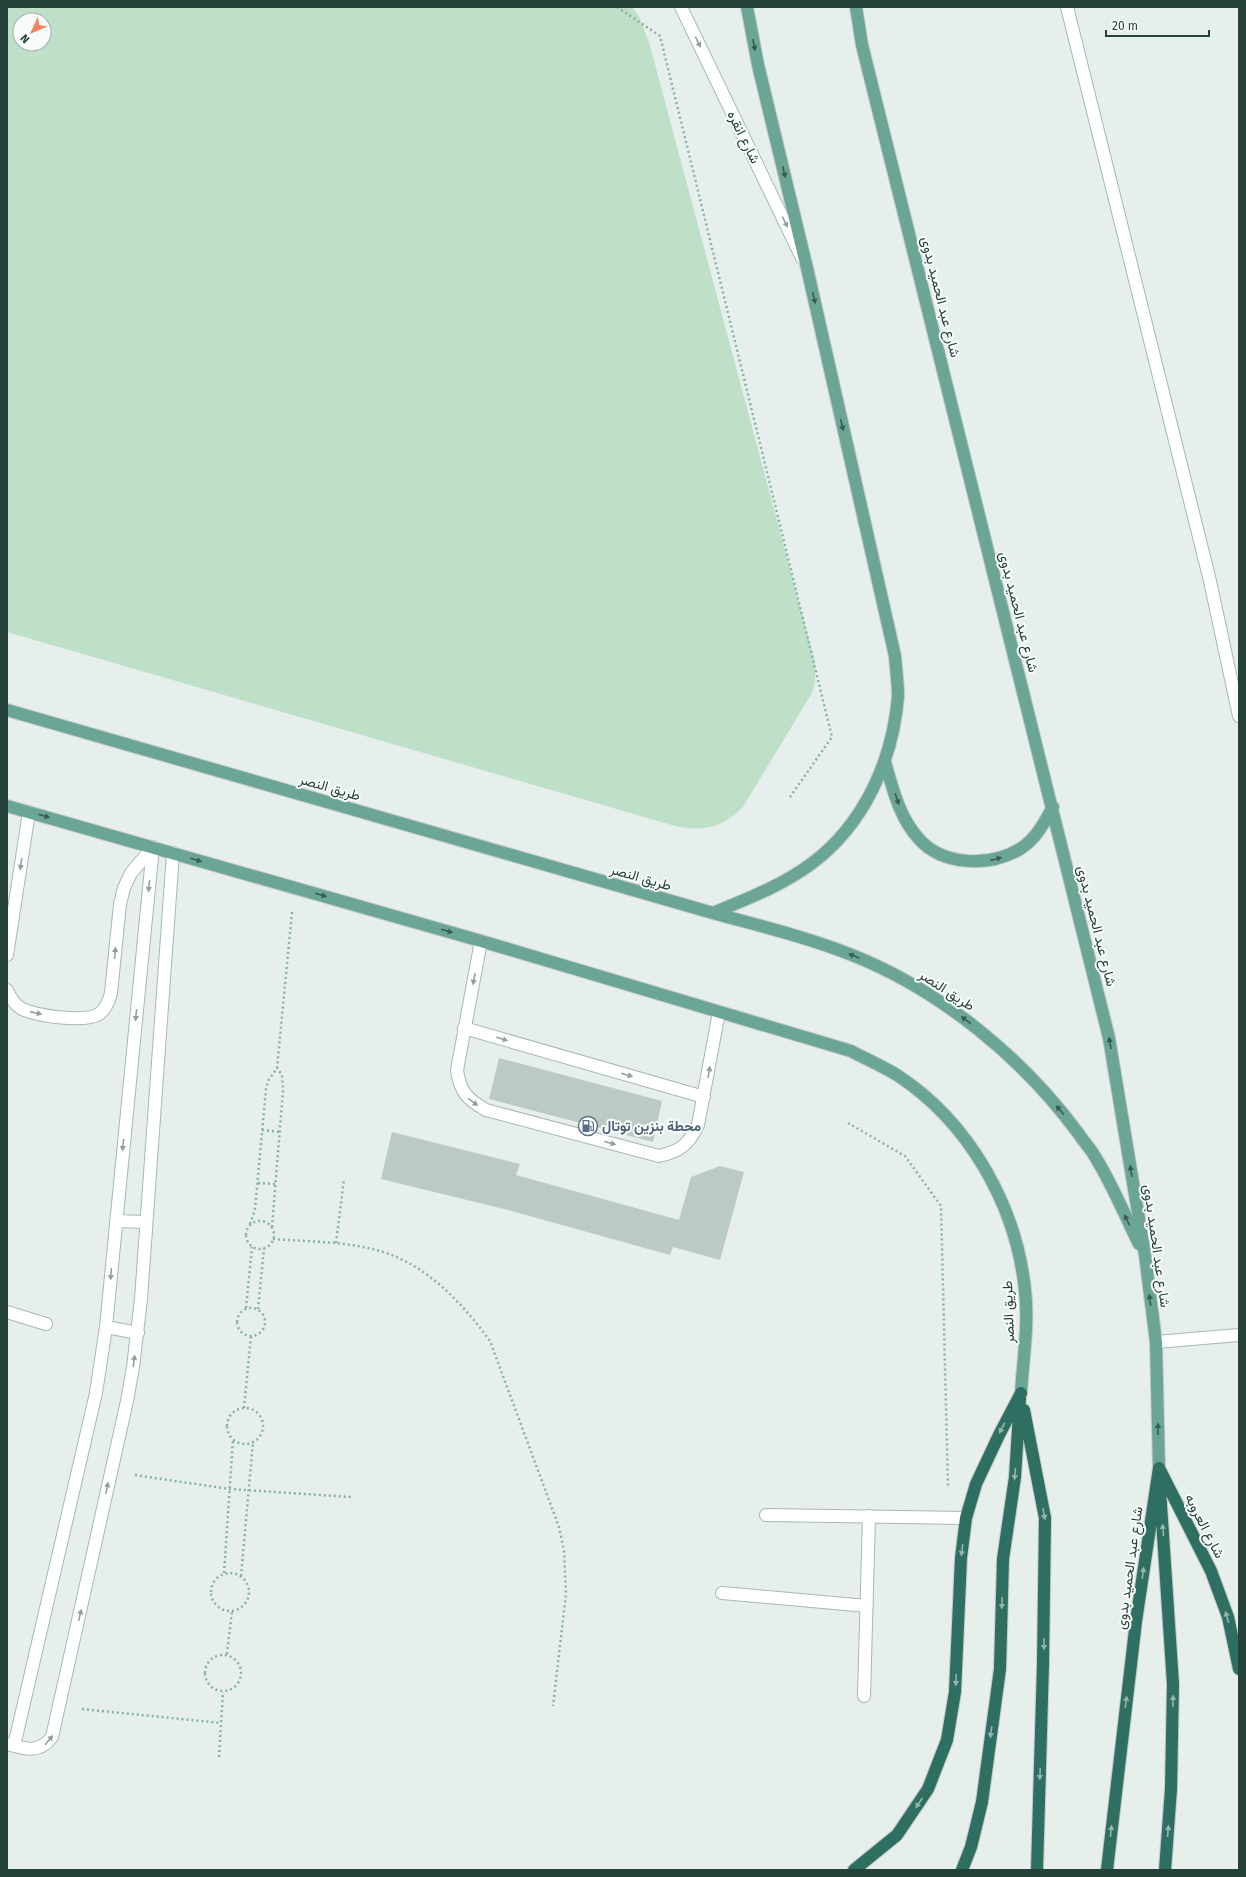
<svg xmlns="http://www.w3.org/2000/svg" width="1246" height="1877" font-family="'Fira Sans',Vazirmatn,sans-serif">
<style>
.green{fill:#bfe0c8;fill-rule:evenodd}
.building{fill:#bbcac4}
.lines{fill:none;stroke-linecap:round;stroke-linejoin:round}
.lane-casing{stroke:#a8b8b2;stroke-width:14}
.street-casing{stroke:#a8b8b2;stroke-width:14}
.secondary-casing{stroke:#a4bbb3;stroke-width:14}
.primary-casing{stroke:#c2cac8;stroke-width:14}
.highway-casing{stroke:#c2cac8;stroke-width:14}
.path{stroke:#86b3a5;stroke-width:2.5;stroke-dasharray:2 3;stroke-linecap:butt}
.lane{stroke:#fff;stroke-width:12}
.street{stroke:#fff;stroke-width:12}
.secondary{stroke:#fff;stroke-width:12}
.primary{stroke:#6aa596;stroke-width:12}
.highway{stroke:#2f6f62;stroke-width:12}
.oneway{fill:#92a09c}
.oneway2{fill:#365b51}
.oneway3{fill:#93b5ae}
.labels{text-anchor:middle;stroke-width:4;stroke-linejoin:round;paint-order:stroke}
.street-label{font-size:14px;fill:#24423a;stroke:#f7fbf9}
.service-label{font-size:14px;font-weight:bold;fill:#4e5e75;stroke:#f7fbf9;text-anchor:start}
</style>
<rect width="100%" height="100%" fill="#e6efeb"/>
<!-- green -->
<path class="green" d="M 7,7 L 633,7 L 639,17 L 649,42 L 815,662 L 815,683 L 812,693 L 743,807 C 723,828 702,832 675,826 L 7,632 ZM 20,20 L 44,20 L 44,44 L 20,44 Z"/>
<!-- building -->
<path class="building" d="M 499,1058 L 662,1101 L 653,1142 L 489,1099 Z
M 392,1132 L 520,1164 L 516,1175 L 679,1220 L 691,1177 L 720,1166 L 744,1172 L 720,1260 L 673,1247 L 670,1255 L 508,1210 L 381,1179 Z"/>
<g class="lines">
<!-- lane casing -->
<g class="lane-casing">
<path id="lane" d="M 481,941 L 457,1070 C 460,1092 467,1099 486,1110 L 659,1156 C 681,1151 688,1145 698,1125 L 719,1012
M 7,955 L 29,812
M 7,990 C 10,997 15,1005 22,1009 C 38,1016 84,1023 99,1014 C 106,1009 109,1001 111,993 L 120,904 L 124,888 L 131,873 L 153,847
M 464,1028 L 704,1097
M 116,1221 L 146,1222
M 7,1312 L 46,1324
M 106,1327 L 138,1333
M 766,1515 L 966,1518
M 722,1593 L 867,1606
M 864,1696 L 869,1516
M 7,1744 C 25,1749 39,1754 52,1737 L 127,1401 L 133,1367 L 141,1299 L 173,853
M 14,1746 L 96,1393 L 106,1327 L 153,847"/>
</g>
<!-- street casing -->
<g class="street-casing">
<path id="street" d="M 1067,7 L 1210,581 L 1239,716
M 1156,1342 L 1239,1335"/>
</g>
<!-- secondary casing -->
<g class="secondary-casing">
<path id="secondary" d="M 681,7 L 802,258"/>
</g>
<!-- primary casing -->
<g class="primary-casing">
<path id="primary" d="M 856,7 L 862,45 L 1109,1038 L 1145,1255 L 1156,1342 L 1159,1468
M 7,710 L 713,913 C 760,926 807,937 852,955 C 940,990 1022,1057 1078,1133 C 1084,1142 1092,1150 1097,1160 C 1113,1186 1125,1216 1139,1244
M 885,762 C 893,789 899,817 919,839 C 943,866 990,867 1020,849 C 1036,839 1044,823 1053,807
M 7,806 L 481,941 L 851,1051 C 866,1059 882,1066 897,1075 C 969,1122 1016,1205 1025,1290 C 1029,1324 1023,1360 1021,1393
M 713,913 C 747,899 781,886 811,864 C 864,825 893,760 898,696 C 898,683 896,669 895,656 L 807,268 L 758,65 L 747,7"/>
</g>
<!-- highway casing -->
<g class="highway-casing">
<path id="highway" d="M 1024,1410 L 1045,1518 L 1043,1664 L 1037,1870
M 1159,1468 L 1211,1571 L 1228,1617 L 1239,1669
M 1160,1490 L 1173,1684 L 1171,1789 L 1165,1870
M 854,1870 L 897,1835 L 928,1789 L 947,1740 L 955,1692 L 961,1558 L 966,1518 L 976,1484 L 999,1435 L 1021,1393
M 962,1870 L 971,1847 L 982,1802 L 1000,1669 L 1003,1559 L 1015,1477 L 1020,1398
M 1107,1870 L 1136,1621 L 1159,1468"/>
</g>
<!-- path -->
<path class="path" d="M 617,7 L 660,36 L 832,737 L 790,797
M 848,1123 L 905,1156 L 941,1206 L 948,1488
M 262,1130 L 280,1132
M 258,1183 L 275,1184
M246 1235a14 14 0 1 1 28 0a14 14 0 1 1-28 0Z
M 250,1224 L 255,1209 L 266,1089 L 268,1081 L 277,1068 L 292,912
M 272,1227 L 283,1091 L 282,1075 L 277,1068
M 273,1239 C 310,1242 348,1241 383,1252 C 428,1266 463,1304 490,1341 L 559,1527 L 564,1551 L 566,1594 L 553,1706
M 336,1243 L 344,1179
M237 1322a14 14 0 1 1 28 0a14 14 0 1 1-28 0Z
M 246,1308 L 252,1247
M 258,1309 L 264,1248
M 244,1408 L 251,1336
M227 1426a18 18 0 1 1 36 0a18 18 0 1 1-36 0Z
M 135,1475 L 229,1489 L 351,1497
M211 1592a19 19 0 1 1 38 0a19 19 0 1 1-38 0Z
M 224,1573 L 233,1439
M 241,1576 L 253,1442
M 227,1654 L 232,1611
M205 1673a18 18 0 1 1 36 0a18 18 0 1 1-36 0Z
M 82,1709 L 221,1723
M 219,1757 L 223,1692"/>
<!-- lane -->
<use href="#lane" class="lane"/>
<!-- street -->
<use href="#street" class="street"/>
<!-- secondary -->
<use href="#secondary" class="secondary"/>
<!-- primary -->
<use href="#primary" class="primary"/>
<!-- highway -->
<use href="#highway" class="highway"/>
</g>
<!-- one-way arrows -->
<defs><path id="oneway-solid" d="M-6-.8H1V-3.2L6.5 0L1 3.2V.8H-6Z"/></defs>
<g class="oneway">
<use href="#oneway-solid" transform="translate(698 42) rotate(64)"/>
<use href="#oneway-solid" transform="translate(785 222) rotate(64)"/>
<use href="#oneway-solid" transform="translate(21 864) rotate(99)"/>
<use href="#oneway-solid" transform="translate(149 886) rotate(96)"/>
<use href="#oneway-solid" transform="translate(115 953) rotate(-85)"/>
<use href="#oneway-solid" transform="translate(474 979) rotate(101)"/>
<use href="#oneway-solid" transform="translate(36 1013) rotate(13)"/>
<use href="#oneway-solid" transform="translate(136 1015) rotate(96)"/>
<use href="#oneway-solid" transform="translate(502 1039) rotate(16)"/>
<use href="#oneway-solid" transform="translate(709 1072) rotate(-80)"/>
<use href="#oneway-solid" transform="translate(627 1075) rotate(16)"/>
<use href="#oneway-solid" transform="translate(473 1102) rotate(37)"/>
<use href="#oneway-solid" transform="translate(610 1143) rotate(15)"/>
<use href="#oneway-solid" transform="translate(123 1145) rotate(96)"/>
<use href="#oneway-solid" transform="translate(111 1274) rotate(95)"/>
<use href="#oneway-solid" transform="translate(134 1361) rotate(-82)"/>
<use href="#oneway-solid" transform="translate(107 1488) rotate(-78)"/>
<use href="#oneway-solid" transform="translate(80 1615) rotate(-78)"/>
<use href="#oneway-solid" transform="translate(49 1740) rotate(-51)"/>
</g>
<g class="oneway2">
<use href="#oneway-solid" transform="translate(754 45) rotate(79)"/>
<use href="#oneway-solid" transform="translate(784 172) rotate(77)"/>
<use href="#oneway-solid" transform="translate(814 298) rotate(77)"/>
<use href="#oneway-solid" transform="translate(842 425) rotate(77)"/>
<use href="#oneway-solid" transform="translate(897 799) rotate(71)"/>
<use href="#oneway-solid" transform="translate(44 816) rotate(16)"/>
<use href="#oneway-solid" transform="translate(996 859) rotate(-15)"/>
<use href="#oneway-solid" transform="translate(196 860) rotate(16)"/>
<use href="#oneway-solid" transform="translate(321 895) rotate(16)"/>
<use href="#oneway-solid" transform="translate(447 931) rotate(16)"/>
<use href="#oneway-solid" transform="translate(854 956) rotate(-157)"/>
<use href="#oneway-solid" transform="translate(966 1020) rotate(-144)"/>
<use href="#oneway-solid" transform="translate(1110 1043) rotate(-100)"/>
<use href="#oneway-solid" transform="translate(1060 1110) rotate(-132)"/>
<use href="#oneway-solid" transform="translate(1131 1171) rotate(-99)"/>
<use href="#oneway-solid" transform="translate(1127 1220) rotate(-116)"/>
<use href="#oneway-solid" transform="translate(1150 1300) rotate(-97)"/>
<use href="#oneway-solid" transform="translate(1158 1429) rotate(-91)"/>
</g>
<g class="oneway3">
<use href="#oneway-solid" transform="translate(1002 1428) rotate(118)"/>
<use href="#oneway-solid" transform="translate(1015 1474) rotate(95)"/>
<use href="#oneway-solid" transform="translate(1044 1514) rotate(81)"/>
<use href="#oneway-solid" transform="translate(1163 1530) rotate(-95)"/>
<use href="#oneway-solid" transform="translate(962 1550) rotate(97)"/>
<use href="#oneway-solid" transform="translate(1143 1573) rotate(-82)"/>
<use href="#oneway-solid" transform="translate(1002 1603) rotate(91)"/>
<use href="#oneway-solid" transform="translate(1227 1617) rotate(-106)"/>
<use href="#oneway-solid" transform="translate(1044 1644) rotate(91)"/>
<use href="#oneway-solid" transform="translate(956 1680) rotate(92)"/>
<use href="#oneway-solid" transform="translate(1173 1701) rotate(-89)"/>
<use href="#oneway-solid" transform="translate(1126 1702) rotate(-83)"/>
<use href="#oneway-solid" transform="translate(991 1732) rotate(98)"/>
<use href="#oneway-solid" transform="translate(1040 1774) rotate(92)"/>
<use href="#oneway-solid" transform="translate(919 1803) rotate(124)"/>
<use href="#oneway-solid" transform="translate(1111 1831) rotate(-84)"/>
<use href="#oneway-solid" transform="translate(1168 1831) rotate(-86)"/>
</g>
<!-- icons -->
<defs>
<g id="fuel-ring" transform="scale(1)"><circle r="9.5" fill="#f7fbf9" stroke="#5c6f8a" stroke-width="1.5"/><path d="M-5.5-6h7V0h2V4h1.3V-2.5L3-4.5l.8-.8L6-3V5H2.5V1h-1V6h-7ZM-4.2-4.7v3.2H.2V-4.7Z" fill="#5c6f8a"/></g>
</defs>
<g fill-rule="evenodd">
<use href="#fuel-ring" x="588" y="1126"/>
</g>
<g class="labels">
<!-- street labels -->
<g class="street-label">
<text transform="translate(744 137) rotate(64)" y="5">شارع انقره</text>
<text transform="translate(941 297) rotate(76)" y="5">شارع عبد الحميد بدوى</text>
<text transform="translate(1019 612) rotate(76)" y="5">شارع عبد الحميد بدوى</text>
<text transform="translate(330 787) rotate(16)" y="5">طريق النصر</text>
<text transform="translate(641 877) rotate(16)" y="5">طريق النصر</text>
<text transform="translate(1097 926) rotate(76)" y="5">شارع عبد الحميد بدوى</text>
<text transform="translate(947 990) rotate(33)" y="5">طريق النصر</text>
<text transform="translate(1157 1246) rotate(82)" y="5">شارع عبد الحميد بدوى</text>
<text transform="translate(1008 1312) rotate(-92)" y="5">طريق النصر</text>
<text transform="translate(1205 1526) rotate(63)" y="5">شارع العروبه</text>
<text transform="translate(1129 1568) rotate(-82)" y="5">شارع عبد الحميد بدوى</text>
</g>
<!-- service labels -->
<g class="service-label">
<text x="602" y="1131">محطة بنزين توتال</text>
</g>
</g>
<!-- border -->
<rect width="1246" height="1877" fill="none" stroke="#24423a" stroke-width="16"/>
<!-- north arrow -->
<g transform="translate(32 32) rotate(226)"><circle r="19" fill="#f7fbf9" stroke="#a3b1ad"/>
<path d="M0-3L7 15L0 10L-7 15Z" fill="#f4845f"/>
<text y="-6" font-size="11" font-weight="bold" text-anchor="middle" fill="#24423a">N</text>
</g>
<!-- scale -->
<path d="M1106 30v6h103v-6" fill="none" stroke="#24423a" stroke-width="2"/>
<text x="1112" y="30" font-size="12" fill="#24423a" stroke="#f7fbf9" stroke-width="3" paint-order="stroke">20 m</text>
</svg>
